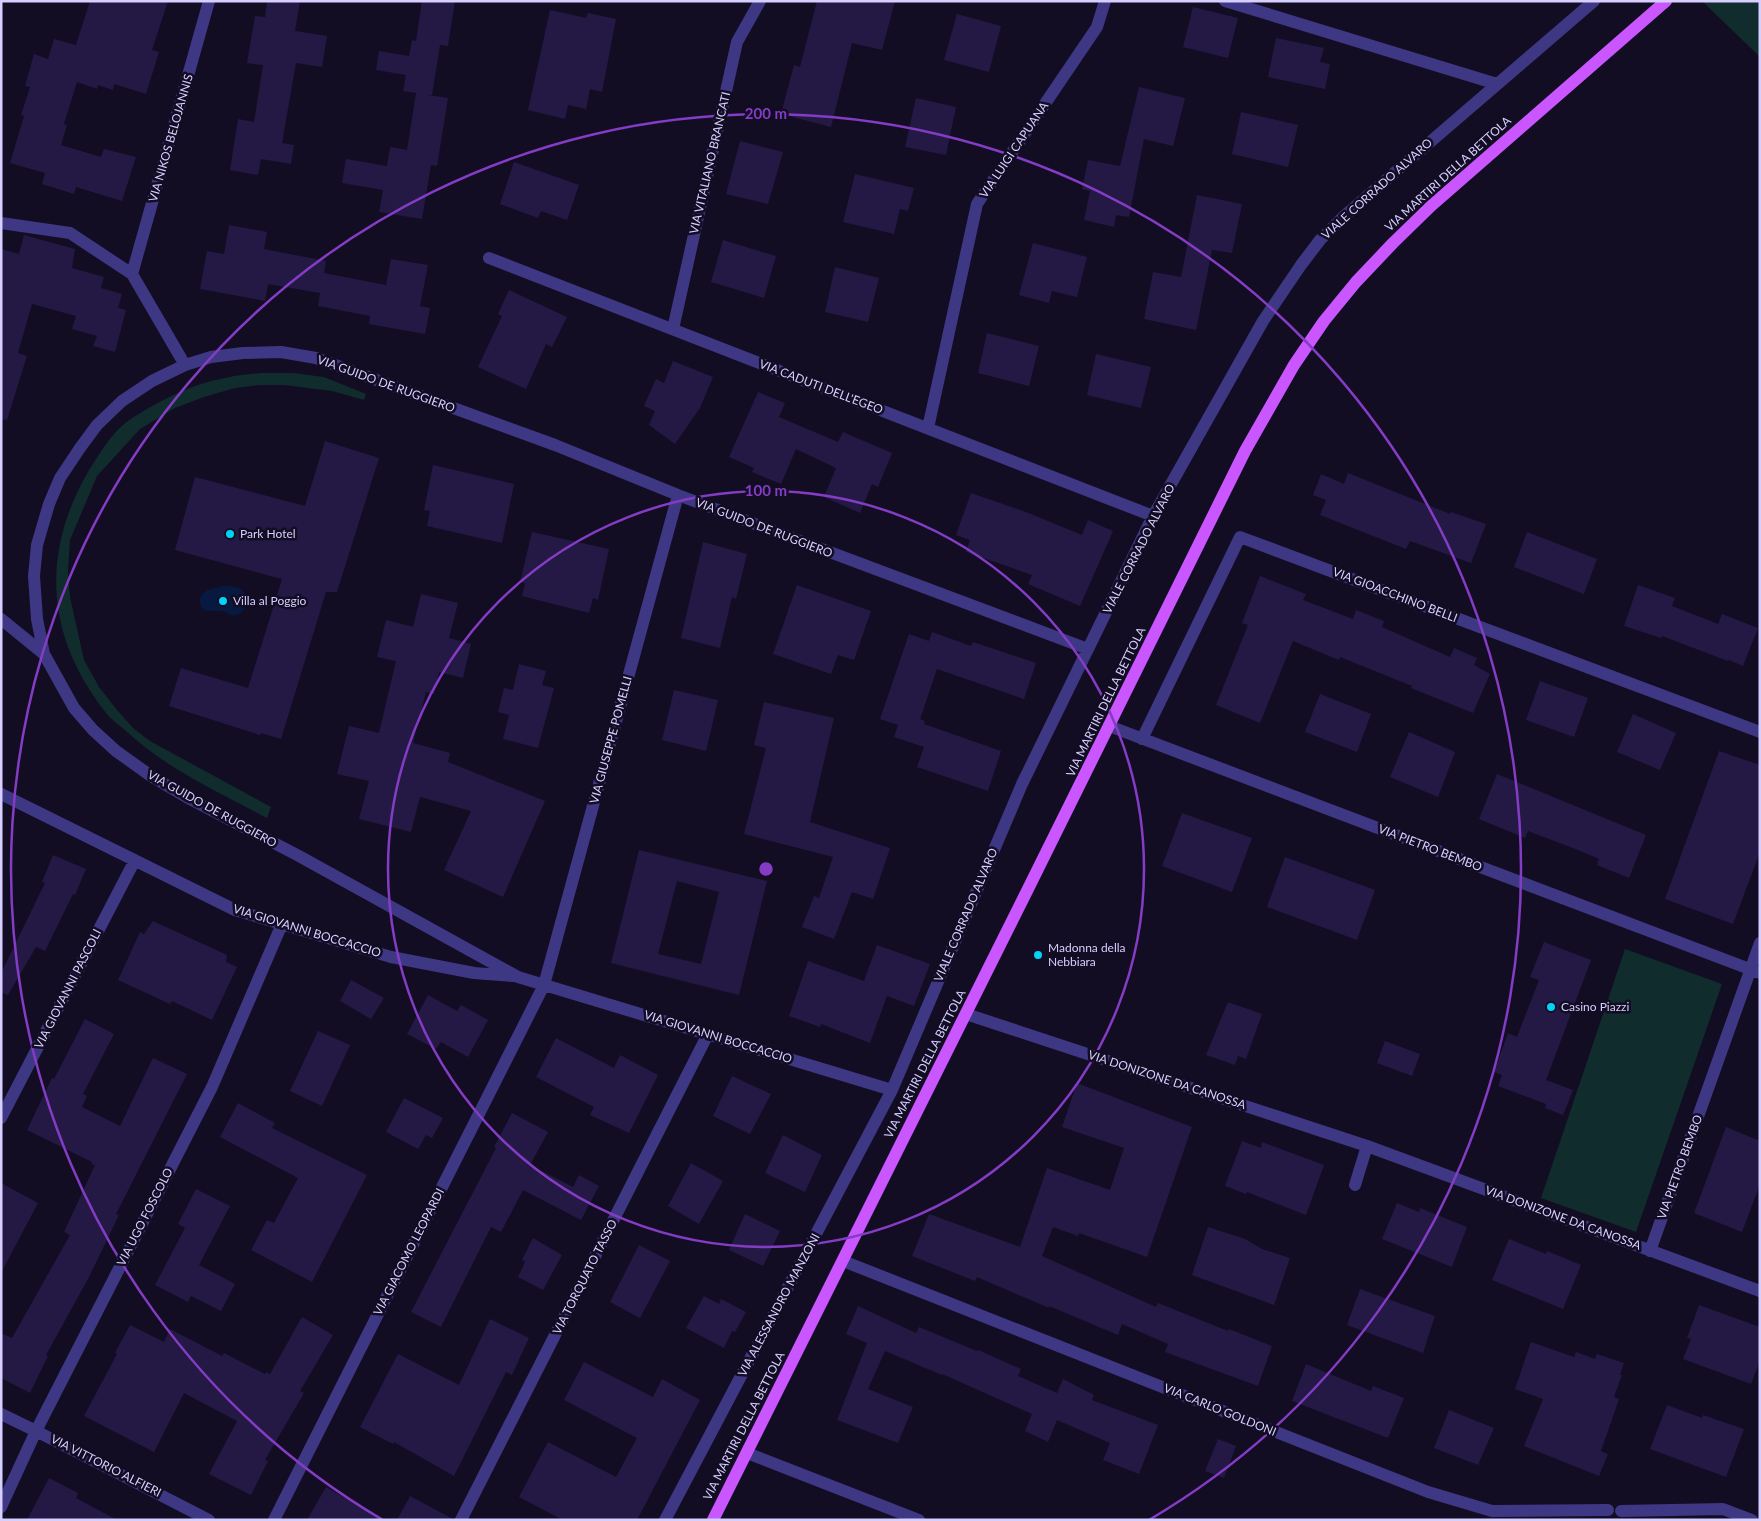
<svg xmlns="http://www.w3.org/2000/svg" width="1761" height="1521" font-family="Lato,sans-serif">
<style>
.green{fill:#102c2d}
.water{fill:#081941}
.building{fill:#241944;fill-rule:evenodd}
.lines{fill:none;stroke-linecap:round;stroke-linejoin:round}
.minor{stroke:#3e3783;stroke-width:12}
.major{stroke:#ca56ff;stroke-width:12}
.ring{fill:none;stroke:#843cc5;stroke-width:2.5}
.poi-dot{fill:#00d2fa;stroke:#120d23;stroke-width:2}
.labels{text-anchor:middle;stroke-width:5;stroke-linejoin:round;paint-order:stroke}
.street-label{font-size:12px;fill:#d7cfff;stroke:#120d23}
.poi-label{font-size:12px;fill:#d7cfff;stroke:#120d23;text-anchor:start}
.centre{fill:#843cc5;stroke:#120d23;stroke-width:2.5}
.ring-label{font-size:15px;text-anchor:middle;font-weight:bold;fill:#843cc5;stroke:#120d23;stroke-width:5;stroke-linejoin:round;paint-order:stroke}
</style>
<rect width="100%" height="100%" fill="#120d23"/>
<!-- green -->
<path class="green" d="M 1702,1 L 1760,1 L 1760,57 Z
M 263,373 L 293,373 L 324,377 L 366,394 L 364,400 L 332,391 L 284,385 L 259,385 L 235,388 L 204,397 L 175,408 L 140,429 L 97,476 L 70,540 L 68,571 L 70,597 L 84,660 L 99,687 L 117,710 L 133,728 L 150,741 L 271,807 L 267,818 C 218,792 167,769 126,731 C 119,725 112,720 106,713 C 46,637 40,554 89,470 C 99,455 109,437 123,425 C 128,420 136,416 142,412 C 167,397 196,383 225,378 C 238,375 251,374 263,373 Z
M 1625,949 L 1722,984 L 1636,1232 L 1541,1198 Z"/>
<!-- water -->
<path class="water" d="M 224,586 C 231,586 238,586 243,591 C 251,597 247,609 239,614 C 231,618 228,612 221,611 C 213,610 200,615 200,601 C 200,589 216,588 224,586 Z"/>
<!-- building -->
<path class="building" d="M 90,1 L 168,1 L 152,50 L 159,52 L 146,94 L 114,84 L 113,90 L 98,85 L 97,89 L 77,82 L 64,124 L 67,125 L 61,145 L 101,157 L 104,149 L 136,157 L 122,201 L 76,187 L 74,194 L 42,184 L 45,173 L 10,163 L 24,116 L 21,115 L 30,87 L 25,86 L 34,54 L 48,59 L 54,39 L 76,45 Z
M 267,1 L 300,1 L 295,31 L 327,36 L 322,67 L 296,63 L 282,143 L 294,145 L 291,164 L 261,159 L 258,175 L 230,170 L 238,119 L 254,122 L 263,65 L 247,63 L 255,16 L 265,17 Z
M 422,1 L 455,1 L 448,46 L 440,45 L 432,95 L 428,95 L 448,98 L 437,166 L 431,165 L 422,219 L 379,212 L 383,190 L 342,183 L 346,159 L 387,166 L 390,147 L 407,150 L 416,93 L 403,91 L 406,75 L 376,70 L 379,51 L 409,56 L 412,40 L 416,41 Z
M 817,1 L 895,1 L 882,50 L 852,43 L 831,127 L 781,114 L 794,65 L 800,67 Z
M 1193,7 L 1238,18 L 1228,58 L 1183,47 Z
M 550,10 L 586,18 L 588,13 L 616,19 L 602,92 L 590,89 L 586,109 L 568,105 L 565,119 L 528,110 Z
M 957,14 L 1001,26 L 989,72 L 944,60 Z
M 1276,38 L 1324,48 L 1320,62 L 1330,64 L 1325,89 L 1268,77 Z
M 1139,87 L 1185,98 L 1173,146 L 1144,139 L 1129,217 L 1116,215 L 1114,227 L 1084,220 L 1090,191 L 1082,189 L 1088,160 L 1120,166 Z
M 916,98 L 956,107 L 946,155 L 905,147 Z
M 1241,112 L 1298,125 L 1288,167 L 1232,154 Z
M 740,141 L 783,152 L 768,204 L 726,194 Z
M 514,162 L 579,185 L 567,220 L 541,211 L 538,218 L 500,204 Z
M 855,174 L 914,188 L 908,211 L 900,209 L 894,234 L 843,222 Z
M 1197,195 L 1242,204 L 1232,253 L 1212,250 L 1196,330 L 1144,319 L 1153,272 L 1181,277 Z
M 229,225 L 267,232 L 264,249 L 326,261 L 324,273 L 386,285 L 391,259 L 428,265 L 420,306 L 430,308 L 425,334 L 369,324 L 370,316 L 318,306 L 320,293 L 268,284 L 265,301 L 200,289 L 207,251 L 224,254 Z
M 24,235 L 75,249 L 72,268 L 104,277 L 101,288 L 122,294 L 118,308 L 126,310 L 115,352 L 93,346 L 97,336 L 72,329 L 76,316 L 32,304 L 18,353 L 27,356 L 7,420 L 1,419 L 1,249 L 19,254 Z
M 723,240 L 776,256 L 764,298 L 711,282 Z
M 1033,243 L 1087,257 L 1077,297 L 1052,291 L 1049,303 L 1019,295 Z
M 835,267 L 879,278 L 868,322 L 825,312 Z
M 509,290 L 567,317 L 552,347 L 546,344 L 526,389 L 478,367 L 502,316 L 498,314 Z
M 987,333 L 1039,346 L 1029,386 L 978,373 Z
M 1096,354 L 1151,367 L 1141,408 L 1087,395 Z
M 673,361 L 713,377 L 700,408 L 675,444 L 649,425 L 655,411 L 644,406 L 656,379 L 664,383 Z
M 758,392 L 785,403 L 779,417 L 838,442 L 843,432 L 892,453 L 878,487 L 872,484 L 860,513 L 824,497 L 836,468 L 796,449 L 781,484 L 752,472 L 754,468 L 729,457 Z
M 325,441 L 379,458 L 337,592 L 326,592 L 281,739 L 261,733 L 260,735 L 169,706 L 181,668 L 248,688 L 282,579 L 175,550 L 195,477 L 305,506 Z
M 433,465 L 514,484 L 502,543 L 427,526 L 430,511 L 424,510 Z
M 1348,473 L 1450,514 L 1451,512 L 1486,524 L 1471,563 L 1410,541 L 1406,549 L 1320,515 L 1326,500 L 1313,495 L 1321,474 L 1344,484 Z
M 971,493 L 1026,512 L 1082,535 L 1088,520 L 1113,531 L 1080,606 L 1028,584 L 1032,575 L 966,552 L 970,540 L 956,535 Z
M 532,532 L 609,549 L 598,600 L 593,598 L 589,613 L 522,596 L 525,583 L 520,582 Z
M 1527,532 L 1597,559 L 1584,594 L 1514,567 Z
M 703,542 L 747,554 L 736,599 L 732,597 L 720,648 L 681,638 Z
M 1260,576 L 1306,594 L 1303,600 L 1353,619 L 1356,610 L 1384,621 L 1382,627 L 1450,657 L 1454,648 L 1477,658 L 1474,665 L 1490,674 L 1473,713 L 1411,688 L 1412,686 L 1340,657 L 1339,660 L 1293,641 L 1260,723 L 1216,705 L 1248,625 L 1242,623 Z
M 797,585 L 871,611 L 854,660 L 838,655 L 831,674 L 773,654 Z
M 1638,585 L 1675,598 L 1672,606 L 1718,624 L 1722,614 L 1758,628 L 1743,666 L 1729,660 L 1728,661 L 1662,636 L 1661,638 L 1624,626 Z
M 421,594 L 458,603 L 449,638 L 471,644 L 463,678 L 439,672 L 434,694 L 426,692 L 413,743 L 450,753 L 448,762 L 545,801 L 503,897 L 444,870 L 471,811 L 420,797 L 411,832 L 359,819 L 369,781 L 337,774 L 349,726 L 379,733 L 396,661 L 377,657 L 386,620 L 413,627 Z
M 932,632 L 971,646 L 973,642 L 1036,663 L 1024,699 L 937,669 L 920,719 L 925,721 L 924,724 L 1001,751 L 988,791 L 917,767 L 924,747 L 894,737 L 898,725 L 880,719 L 909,634 L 929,641 Z
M 519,664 L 546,671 L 542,685 L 554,688 L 538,748 L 503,739 L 509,715 L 498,712 L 504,688 L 513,690 Z
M 1540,681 L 1588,698 L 1574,737 L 1526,720 Z
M 674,690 L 718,700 L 706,751 L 662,740 Z
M 1320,694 L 1371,714 L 1357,752 L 1305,732 Z
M 764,702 L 834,718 L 810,822 L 890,848 L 873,899 L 852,892 L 834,939 L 802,927 L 814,896 L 819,898 L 833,857 L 744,834 L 766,748 L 754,745 Z
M 1633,714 L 1676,733 L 1660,770 L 1617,752 Z
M 1409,732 L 1455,752 L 1438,797 L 1390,777 Z
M 1719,751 L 1760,765 L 1760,852 L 1733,924 L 1665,899 Z
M 1497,774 L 1646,835 L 1629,878 L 1597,865 L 1599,859 L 1578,850 L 1528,831 L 1525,838 L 1479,819 Z
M 1182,813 L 1252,838 L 1232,892 L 1162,866 Z
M 639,850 L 767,881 L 739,995 L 611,963 ZM 677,881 L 719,892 L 701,964 L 658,954 Z
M 53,855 L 86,869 L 75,895 L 73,894 L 45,951 L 36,947 L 8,995 L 1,992 L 1,973 L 45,883 L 42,882 Z
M 1285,857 L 1375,890 L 1357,940 L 1267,907 Z
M 153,921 L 227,955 L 226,962 L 237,967 L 212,1020 L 172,1001 L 170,1004 L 118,980 L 140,932 L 144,934 Z
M 1544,942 L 1591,960 L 1546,1080 L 1573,1090 L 1563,1115 L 1545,1108 L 1546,1104 L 1498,1086 L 1502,1075 L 1494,1072 L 1508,1033 L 1517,1037 L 1539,980 L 1530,977 Z
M 877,945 L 930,964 L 914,1006 L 887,996 L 870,1043 L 821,1024 L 820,1027 L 789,1016 L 808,961 L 864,981 Z
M 351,980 L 384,998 L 371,1019 L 340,1001 Z
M 428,995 L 457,1011 L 461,1005 L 488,1020 L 468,1057 L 441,1042 L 436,1049 L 407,1034 Z
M 1228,1002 L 1262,1014 L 1246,1059 L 1238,1056 L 1235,1065 L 1206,1055 Z
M 85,1019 L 114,1034 L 83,1094 L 87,1096 L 82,1107 L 120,1126 L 153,1058 L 187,1074 L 116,1214 L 119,1215 L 89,1277 L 46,1355 L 48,1356 L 30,1393 L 1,1378 L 1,1333 L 12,1338 L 70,1235 L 64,1232 L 95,1165 L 91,1164 L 92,1162 L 27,1130 L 52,1078 L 54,1079 Z
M 318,1031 L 350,1045 L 322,1106 L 290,1091 Z
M 556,1038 L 614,1068 L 620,1055 L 658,1075 L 629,1133 L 590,1115 L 594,1107 L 536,1077 Z
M 1385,1041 L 1420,1054 L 1412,1076 L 1377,1063 Z
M 732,1076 L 771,1094 L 750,1134 L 713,1116 Z
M 1077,1083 L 1192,1127 L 1147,1257 L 1079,1233 L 1078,1236 L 1053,1227 L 1042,1256 L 1156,1307 L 1158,1303 L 1228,1331 L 1229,1329 L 1272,1346 L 1258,1386 L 1165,1352 L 1168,1344 L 1122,1324 L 1118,1335 L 1049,1306 L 1049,1308 L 977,1277 L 975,1281 L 912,1256 L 929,1214 L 1020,1247 L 1047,1168 L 1110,1190 L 1124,1148 L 1062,1127 Z
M 404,1098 L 443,1118 L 432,1138 L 426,1135 L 418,1149 L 386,1132 Z
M 238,1103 L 275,1123 L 272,1128 L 367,1175 L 312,1282 L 251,1250 L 267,1220 L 274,1223 L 298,1178 L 220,1137 Z
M 512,1113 L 548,1132 L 530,1165 L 573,1187 L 579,1175 L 599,1186 L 581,1220 L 523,1190 L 501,1232 L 491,1227 L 441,1327 L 411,1312 L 496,1148 L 494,1147 Z
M 1726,1127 L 1760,1141 L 1760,1184 L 1742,1232 L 1694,1213 Z
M 783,1135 L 822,1155 L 805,1192 L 765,1173 Z
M 1242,1141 L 1261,1148 L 1262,1142 L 1324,1165 L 1306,1215 L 1247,1192 L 1246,1194 L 1225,1186 Z
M 691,1163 L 723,1181 L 699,1224 L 668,1206 Z
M 1,1183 L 38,1203 L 1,1273 Z
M 196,1189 L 230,1206 L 199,1265 L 235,1284 L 221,1311 L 191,1296 L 188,1302 L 155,1285 L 185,1228 L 178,1224 Z
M 1397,1203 L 1419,1212 L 1420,1208 L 1467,1227 L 1452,1267 L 1382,1239 Z
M 745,1214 L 780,1231 L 763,1266 L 729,1250 Z
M 1208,1227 L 1245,1239 L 1262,1249 L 1290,1258 L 1274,1305 L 1192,1275 Z
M 533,1238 L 562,1255 L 543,1290 L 518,1277 L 525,1262 L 522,1260 Z
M 1509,1239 L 1546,1254 L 1547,1251 L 1581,1265 L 1563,1309 L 1492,1280 Z
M 639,1245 L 670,1261 L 640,1318 L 610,1302 Z
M 1360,1289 L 1435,1316 L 1423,1353 L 1347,1325 Z
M 704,1296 L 719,1304 L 721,1299 L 746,1312 L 735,1332 L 732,1331 L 724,1348 L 686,1328 Z
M 1699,1305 L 1760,1327 L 1760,1360 L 1751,1384 L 1683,1359 L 1691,1339 L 1687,1338 Z
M 858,1306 L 916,1333 L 919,1327 L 977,1351 L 978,1350 L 1021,1369 L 1018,1376 L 1057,1393 L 1063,1379 L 1094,1395 L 1092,1400 L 1158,1425 L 1139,1474 L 1103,1460 L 1110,1443 L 1057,1420 L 1048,1442 L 1025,1431 L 1032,1414 L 942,1374 L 942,1375 L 885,1351 L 868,1389 L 913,1407 L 898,1443 L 837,1420 L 867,1343 L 846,1334 Z
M 302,1317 L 333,1335 L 300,1391 L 304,1393 L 265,1460 L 268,1461 L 251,1495 L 209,1474 L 237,1421 L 184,1393 L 154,1452 L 84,1416 L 117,1354 L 115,1353 L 130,1325 L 164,1342 L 170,1329 L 222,1356 L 224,1353 L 265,1374 L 266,1372 L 270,1374 Z
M 490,1319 L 529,1338 L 512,1375 L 506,1372 L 454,1476 L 394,1442 L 393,1444 L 360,1427 L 398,1354 L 459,1385 Z
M 1531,1342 L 1574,1357 L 1576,1352 L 1595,1359 L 1597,1354 L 1624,1363 L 1620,1375 L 1622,1375 L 1614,1397 L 1619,1399 L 1601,1451 L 1608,1454 L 1599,1476 L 1524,1446 L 1543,1399 L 1515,1389 Z
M 584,1362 L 653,1397 L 662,1379 L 700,1400 L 637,1520 L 563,1520 L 519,1497 L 548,1442 L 616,1477 L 637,1438 L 564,1400 Z
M 1306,1364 L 1371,1391 L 1373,1386 L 1404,1398 L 1388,1438 L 1292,1401 Z
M 1667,1405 L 1702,1418 L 1703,1415 L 1744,1429 L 1726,1477 L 1650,1449 Z
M 1449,1410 L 1494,1428 L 1478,1465 L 1434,1448 Z
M 1218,1439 L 1236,1446 L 1224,1478 L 1205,1471 Z
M 49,1478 L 78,1493 L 76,1498 L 117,1520 L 27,1520 Z
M 326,1487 L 384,1520 L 307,1520 Z
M 410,1496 L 453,1519 L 453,1520 L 397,1520 Z"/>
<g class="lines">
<!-- minor -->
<path class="minor" d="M 1225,1 L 1497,84
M 1,223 L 70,233 L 132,274
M 489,258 L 1153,516
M 673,329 L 737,42 L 760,1
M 185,365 L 132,274 L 209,1
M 928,428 L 977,204 L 1097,27 L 1105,1
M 1,619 L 44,654
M 1109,726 L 1760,973
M 1142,739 L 1240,537 L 1760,732
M 1,794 L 235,910 L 391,957 L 474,973 L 513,976
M 966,1014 L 1367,1146 L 1760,1291
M 892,1090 L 518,977 L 299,856 L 190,799 L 151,776 L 116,751 L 93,730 L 74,708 L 44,654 L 37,619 L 34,576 L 37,545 L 49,504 L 60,478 L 80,448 L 97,425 L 122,401 L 152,381 L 185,365 L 211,357 L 243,353 L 281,352 L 316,358 L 555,445 L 678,495 L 1088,649
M 1,1118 L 135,860
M 1355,1185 L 1367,1146
M 1650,1251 L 1760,943
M 843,1261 L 1428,1492 L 1492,1511 L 1608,1510
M 1,1414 L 36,1431 L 209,1520
M 747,1453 L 919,1520
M 1,1507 L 36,1431 L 212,1087 L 282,924
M 1621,1511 L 1723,1509 L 1752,1520
M 274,1520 L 544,985 L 678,495
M 461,1520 L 708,1034
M 665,1520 L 892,1090 L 1022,784 L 1153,516 L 1263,321 L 1301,265 L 1320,240 L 1343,217 L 1594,1"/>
<!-- major -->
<path class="major" d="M 713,1520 L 1026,893 L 1245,451 L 1294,365 L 1324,321 L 1356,282 L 1393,243 L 1431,206 L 1666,1"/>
</g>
<!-- distance rings -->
<g class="ring">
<circle cx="766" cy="869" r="378"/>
<path d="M383 1520A755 755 0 1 1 1149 1520"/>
</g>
<!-- markers -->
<g class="poi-dot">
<circle cx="230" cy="534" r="5"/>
<circle cx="223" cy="601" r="5"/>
<circle cx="1038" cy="955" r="5"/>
<circle cx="1551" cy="1007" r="5"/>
</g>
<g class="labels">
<!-- street labels -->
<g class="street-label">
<text transform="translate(171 138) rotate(-74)" y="4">VIA NIKOS BELOJANNIS</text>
<text transform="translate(1014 150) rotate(-56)" y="4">VIA LUIGI CAPUANA</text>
<text transform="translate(710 163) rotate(-77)" y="4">VIA VITALIANO BRANCATI</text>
<text transform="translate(1448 174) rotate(-42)" y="4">VIA MARTIRI DELLA BETTOLA</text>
<text transform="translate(1377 189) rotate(-42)" y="4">VIALE CORRADO ALVARO</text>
<text transform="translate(386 384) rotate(20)" y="4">VIA GUIDO DE RUGGIERO</text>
<text transform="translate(821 387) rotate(21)" y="4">VIA CADUTI DELL'EGEO</text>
<text transform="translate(764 528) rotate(21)" y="4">VIA GUIDO DE RUGGIERO</text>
<text transform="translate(1139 549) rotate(-63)" y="4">VIALE CORRADO ALVARO</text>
<text transform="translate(1395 595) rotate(21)" y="4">VIA GIOACCHINO BELLI</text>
<text transform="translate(1106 702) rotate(-64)" y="4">VIA MARTIRI DELLA BETTOLA</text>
<text transform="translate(611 740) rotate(-75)" y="4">VIA GIUSEPPE POMELLI</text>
<text transform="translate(212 809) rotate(29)" y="4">VIA GUIDO DE RUGGIERO</text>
<text transform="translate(1430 848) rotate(21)" y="4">VIA PIETRO BEMBO</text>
<text transform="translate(966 915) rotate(-67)" y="4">VIALE CORRADO ALVARO</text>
<text transform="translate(307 931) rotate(17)" y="4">VIA GIOVANNI BOCCACCIO</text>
<text transform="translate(68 989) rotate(-63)" y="4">VIA GIOVANNI PASCOLI</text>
<text transform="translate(718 1037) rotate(17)" y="4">VIA GIOVANNI BOCCACCIO</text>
<text transform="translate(925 1064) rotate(-63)" y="4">VIA MARTIRI DELLA BETTOLA</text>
<text transform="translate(1167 1080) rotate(18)" y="4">VIA DONIZONE DA CANOSSA</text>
<text transform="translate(1680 1167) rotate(-70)" y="4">VIA PIETRO BEMBO</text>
<text transform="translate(145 1217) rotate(-63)" y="4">VIA UGO FOSCOLO</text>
<text transform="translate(1563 1218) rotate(20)" y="4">VIA DONIZONE DA CANOSSA</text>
<text transform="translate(409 1252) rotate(-63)" y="4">VIA GIACOMO LEOPARDI</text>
<text transform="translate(585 1277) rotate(-63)" y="4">VIA TORQUATO TASSO</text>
<text transform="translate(779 1305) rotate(-62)" y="4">VIA ALESSANDRO MANZONI</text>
<text transform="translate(1220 1410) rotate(22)" y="4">VIA CARLO GOLDONI</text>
<text transform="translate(744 1426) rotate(-63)" y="4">VIA MARTIRI DELLA BETTOLA</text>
<text transform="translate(106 1466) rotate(27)" y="4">VIA VITTORIO ALFIERI</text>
</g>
<!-- poi labels -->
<g class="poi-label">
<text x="240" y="538">Park Hotel</text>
<text x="233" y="605">Villa al Poggio</text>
<text x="1048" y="952">Madonna della<tspan x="1048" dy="14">Nebbiara</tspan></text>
<text x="1561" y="1011">Casino Piazzi</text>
</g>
</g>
<circle cx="766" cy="869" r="8" class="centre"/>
<g class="ring-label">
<text x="766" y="119">200 m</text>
<text x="766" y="496">100 m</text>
</g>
<!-- border -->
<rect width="1761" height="1521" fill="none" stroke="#d7cfff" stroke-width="5"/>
</svg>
